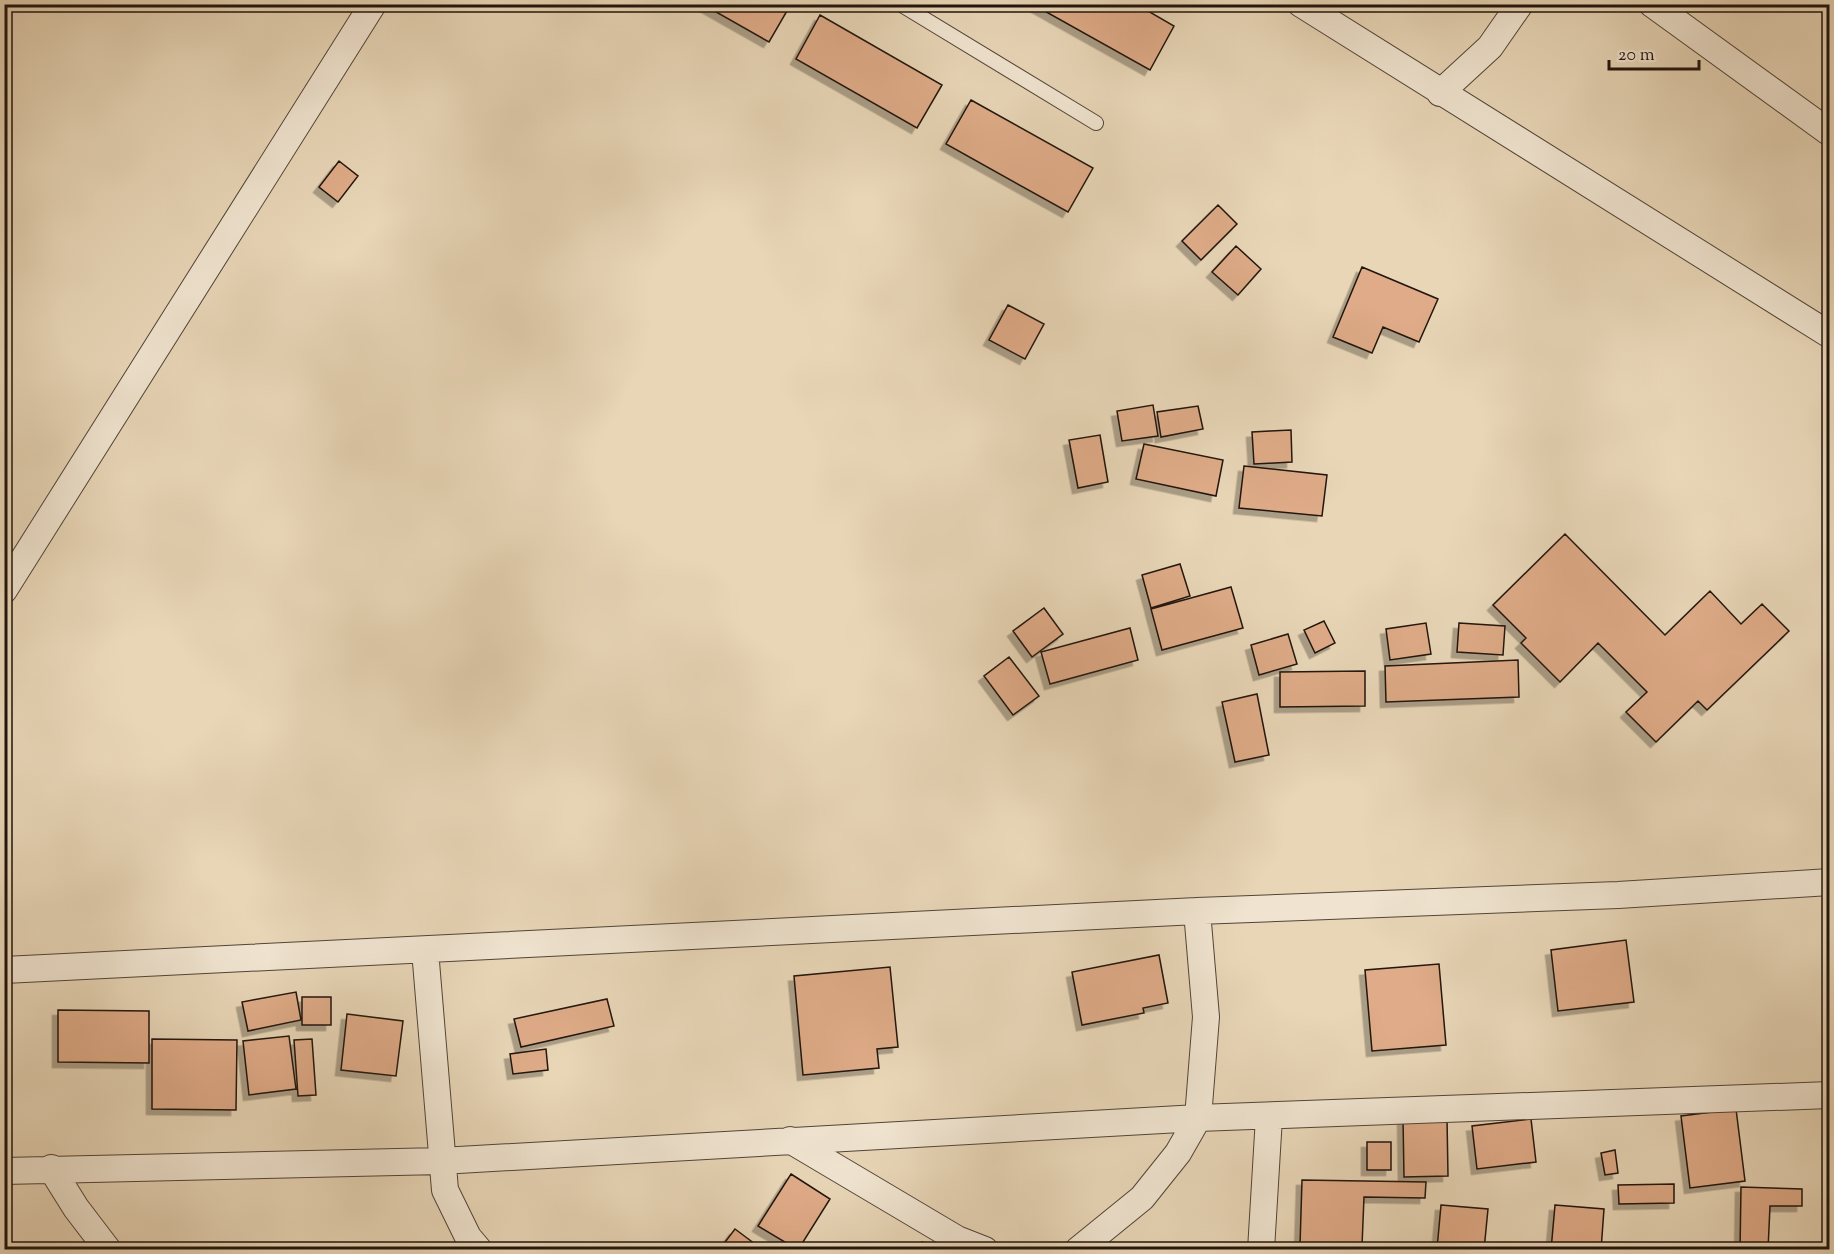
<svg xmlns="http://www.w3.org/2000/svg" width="1834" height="1254" font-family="'Sorts Mill Goudy',serif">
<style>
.building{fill:#dfab88;stroke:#20140d;stroke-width:1.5;filter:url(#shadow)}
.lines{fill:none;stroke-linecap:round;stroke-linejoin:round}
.service-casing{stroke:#524438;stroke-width:16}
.minor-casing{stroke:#524438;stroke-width:28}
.service{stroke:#f0e4d0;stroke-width:14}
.minor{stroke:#f0e4d0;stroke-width:26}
</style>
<defs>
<filter id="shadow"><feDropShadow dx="-5.5" dy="5.5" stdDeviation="0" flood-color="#0004"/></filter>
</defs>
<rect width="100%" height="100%" fill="#e8d6b7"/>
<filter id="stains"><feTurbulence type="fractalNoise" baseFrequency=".00333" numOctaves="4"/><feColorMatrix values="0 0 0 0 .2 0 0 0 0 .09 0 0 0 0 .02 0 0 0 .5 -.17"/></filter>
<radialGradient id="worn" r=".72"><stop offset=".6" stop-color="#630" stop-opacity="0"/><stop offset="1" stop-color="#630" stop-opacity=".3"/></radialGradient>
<!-- building -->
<path class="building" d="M 702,4 L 791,4 L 769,42 Z
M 1032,4 L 1136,4 L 1174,26 L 1150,70 Z
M 820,15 L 942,85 L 917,128 L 796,59 Z
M 971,100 L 1093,168 L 1068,212 L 946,144 Z
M 339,161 L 358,176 L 338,202 L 319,187 Z
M 1218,205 L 1237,224 L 1201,260 L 1182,241 Z
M 1236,246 L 1261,269 L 1238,295 L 1212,272 Z
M 1362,267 L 1438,299 L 1419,342 L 1383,327 L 1372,353 L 1333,337 Z
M 1008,305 L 1044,324 L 1025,359 L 989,340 Z
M 1153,405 L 1158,436 L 1122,441 L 1117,411 Z
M 1198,406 L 1203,429 L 1161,437 L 1157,412 Z
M 1291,430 L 1292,462 L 1254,464 L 1252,432 Z
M 1100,435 L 1108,482 L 1078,488 L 1069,440 Z
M 1144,444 L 1223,460 L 1216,496 L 1136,479 Z
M 1244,466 L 1327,475 L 1322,516 L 1239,508 Z
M 1565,534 L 1665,635 L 1710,591 L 1741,624 L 1762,604 L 1789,631 L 1707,710 L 1698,701 L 1656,742 L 1626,712 L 1647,692 L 1598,643 L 1560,682 L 1521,643 L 1526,638 L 1493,605 Z
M 1180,564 L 1190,596 L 1151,608 L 1142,575 Z
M 1231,587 L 1243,628 L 1162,650 L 1151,609 Z
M 1044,608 L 1063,634 L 1032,657 L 1013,631 Z
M 1324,621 L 1335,643 L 1315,653 L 1304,630 Z
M 1426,623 L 1431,654 L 1390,660 L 1386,629 Z
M 1459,623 L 1505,626 L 1503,655 L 1457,652 Z
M 1130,628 L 1138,660 L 1050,684 L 1041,652 Z
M 1288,634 L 1297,664 L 1259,675 L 1251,645 Z
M 1009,657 L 1039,696 L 1013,715 L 984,676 Z
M 1518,660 L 1519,697 L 1386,702 L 1385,666 Z
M 1365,671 L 1365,706 L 1280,707 L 1280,672 Z
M 1257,694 L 1269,755 L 1235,762 L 1222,702 Z
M 1626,940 L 1634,1002 L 1558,1011 L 1551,950 Z
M 1159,955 L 1168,1003 L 1143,1008 L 1144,1013 L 1082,1025 L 1072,972 Z
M 1439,964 L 1446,1045 L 1372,1051 L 1365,970 Z
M 890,967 L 898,1047 L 877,1049 L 879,1068 L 803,1075 L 794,976 Z
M 296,992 L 301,1020 L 248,1031 L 242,1002 Z
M 302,997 L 331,997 L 331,1025 L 302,1025 Z
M 607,999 L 614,1026 L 521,1047 L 514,1019 Z
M 58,1010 L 149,1011 L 149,1063 L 58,1062 Z
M 347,1014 L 403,1021 L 396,1076 L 341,1070 Z
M 289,1036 L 296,1089 L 249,1095 L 243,1041 Z
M 152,1039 L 237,1040 L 236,1110 L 152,1109 Z
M 312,1039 L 316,1095 L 298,1096 L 294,1040 Z
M 546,1049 L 548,1070 L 513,1074 L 510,1054 Z
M 1736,1109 L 1745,1181 L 1690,1188 L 1681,1116 Z
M 1447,1118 L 1448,1176 L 1404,1177 L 1403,1119 Z
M 1531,1119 L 1536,1162 L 1477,1169 L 1472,1126 Z
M 1367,1142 L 1391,1142 L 1391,1170 L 1367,1170 Z
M 1615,1150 L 1618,1173 L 1605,1175 L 1601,1153 Z
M 791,1174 L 830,1199 L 798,1250 L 758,1226 Z
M 1302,1180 L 1426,1182 L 1425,1198 L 1364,1197 L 1362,1246 L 1300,1245 Z
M 1674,1184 L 1674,1203 L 1619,1204 L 1618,1185 Z
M 1741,1187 L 1802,1189 L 1802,1206 L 1770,1206 L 1768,1250 L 1740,1250 Z
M 1441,1205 L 1488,1209 L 1484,1250 L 1437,1249 Z
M 1555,1205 L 1604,1209 L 1601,1250 L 1551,1250 Z
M 735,1229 L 763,1250 L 719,1250 Z
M 922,1242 L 942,1250 L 919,1250 Z"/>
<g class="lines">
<!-- service casing -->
<g class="service-casing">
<path id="service" d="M 900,4 L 1096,123"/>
</g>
<!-- minor casing -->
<g class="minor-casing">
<path id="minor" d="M 1301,4 L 1830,335
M 1652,4 L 1830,133
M 1440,93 L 1490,47 L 1520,4
M 4,590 L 373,4
M 425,950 L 445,1190 L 468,1237 L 479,1250
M 4,970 L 1197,911 L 1618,895 L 1830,882
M 790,1140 L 957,1239 L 985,1250
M 51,1168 L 76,1208 L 108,1250
M 4,1171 L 441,1161 L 1198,1118 L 1830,1095
M 1078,1250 L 1142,1198 L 1178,1153 L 1198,1118 L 1206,1017 L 1197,911
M 1261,1250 L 1269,1117"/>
</g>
<!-- service -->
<use href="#service" class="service"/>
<!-- minor -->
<use href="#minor" class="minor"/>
</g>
<!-- margin -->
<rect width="1834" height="1254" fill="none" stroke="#e8d6b7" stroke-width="24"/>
<rect x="6" y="6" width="1822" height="1242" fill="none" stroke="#20140d" stroke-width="3"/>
<rect x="12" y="12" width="1810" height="1230" fill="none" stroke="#20140d" stroke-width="1.5"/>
<!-- scale -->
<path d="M1609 60v9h90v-9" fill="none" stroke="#20140d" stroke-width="3"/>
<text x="1618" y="60" font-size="18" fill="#20140d" stroke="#f0e4d0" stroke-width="4.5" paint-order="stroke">20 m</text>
<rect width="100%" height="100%" filter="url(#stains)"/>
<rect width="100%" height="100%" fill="url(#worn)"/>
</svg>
